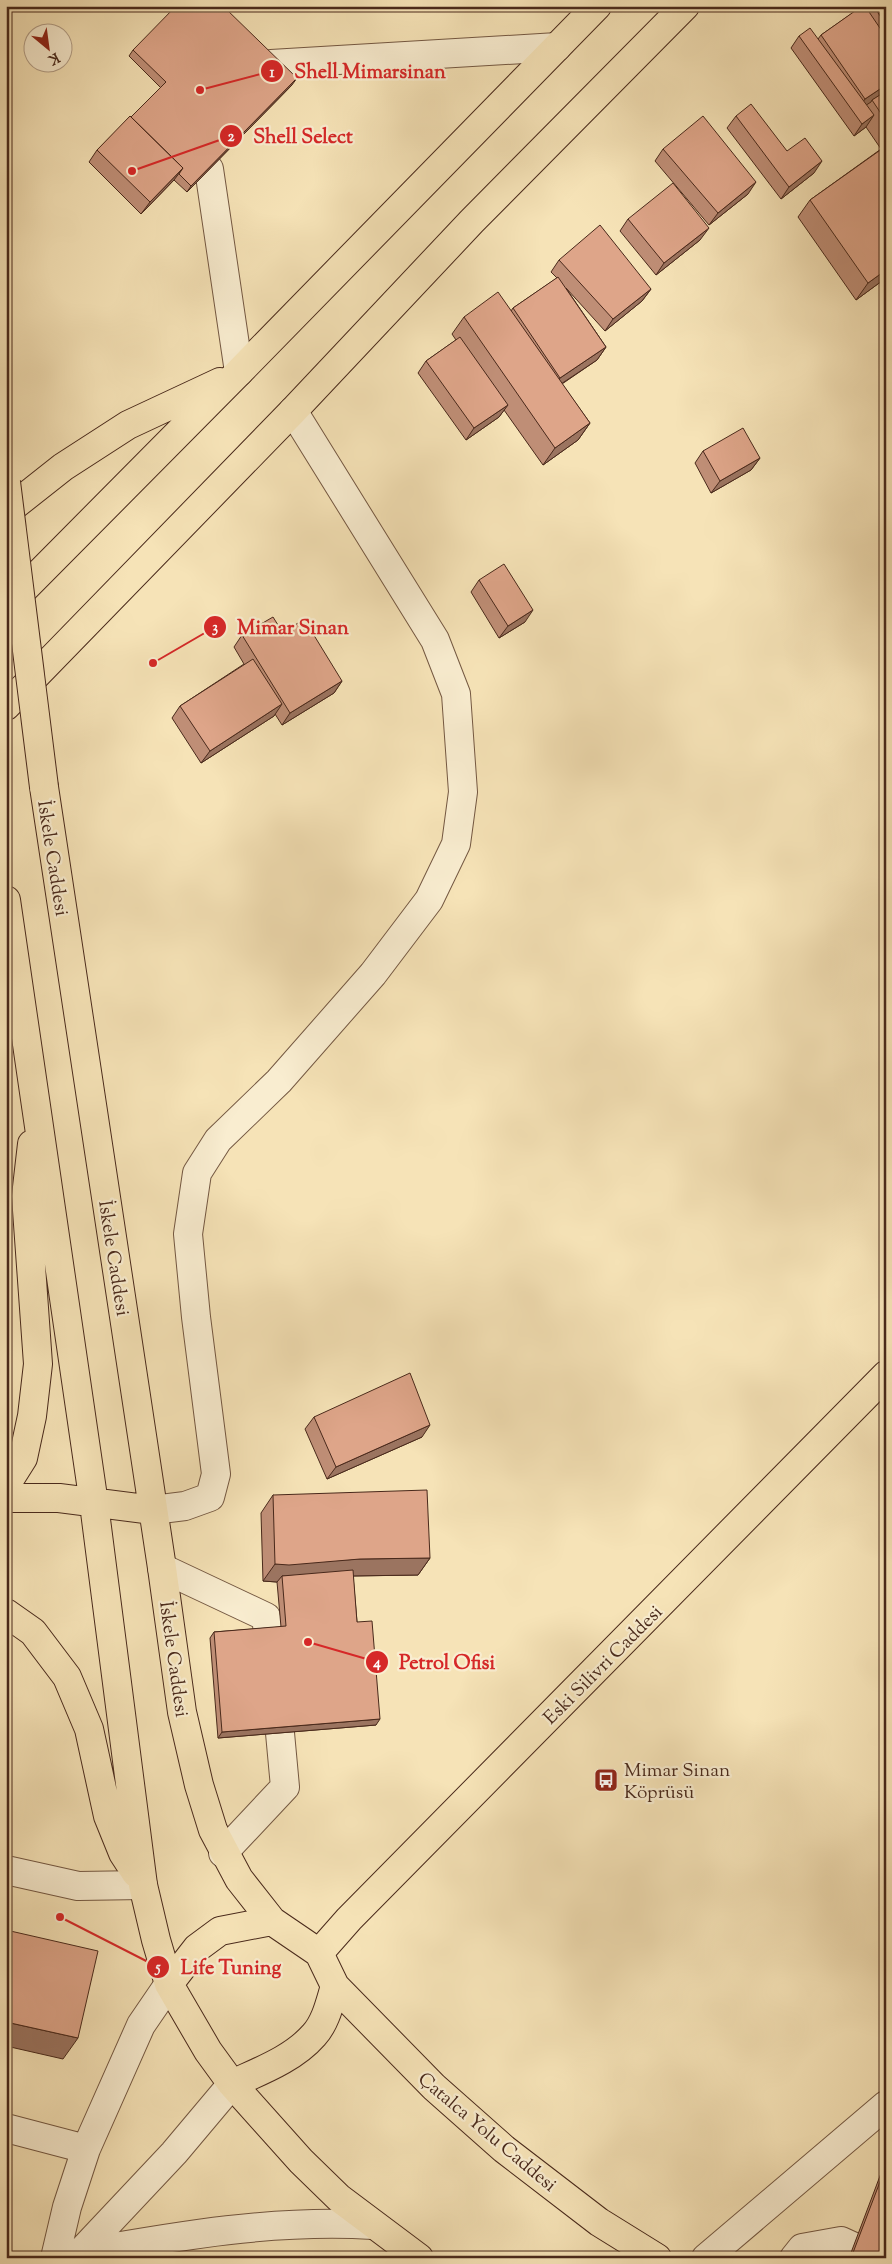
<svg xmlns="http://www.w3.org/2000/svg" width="892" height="2264" font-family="'Sorts Mill Goudy',serif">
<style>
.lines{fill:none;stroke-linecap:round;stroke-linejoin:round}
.minor-casing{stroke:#745842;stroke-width:30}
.major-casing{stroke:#49291b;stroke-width:30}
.highway-casing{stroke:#49291b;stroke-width:30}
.minor{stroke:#f9edd0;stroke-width:28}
.major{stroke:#f6e3b7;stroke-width:28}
.highway{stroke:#f6e3b7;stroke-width:28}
.highway-bridge-casing{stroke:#49291b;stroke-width:30;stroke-linecap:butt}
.highway-bridge{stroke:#f6e3b7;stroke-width:28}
.wall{fill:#bf8e76;stroke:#49291b}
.shaded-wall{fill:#9b7460;stroke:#49291b}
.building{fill:#dea589;stroke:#49291b}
.labels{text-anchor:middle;stroke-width:4.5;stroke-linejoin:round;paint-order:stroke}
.street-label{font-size:19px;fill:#49291b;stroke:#f9edd0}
.poi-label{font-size:19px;fill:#49291b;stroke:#f9edd0;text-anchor:start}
.leader{fill:none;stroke:#d62828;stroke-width:2}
.callout-dot{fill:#d62828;stroke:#f9edd0;stroke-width:2}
.mark-label{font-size:15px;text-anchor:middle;font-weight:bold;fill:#fff}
.callout-label{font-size:20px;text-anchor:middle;font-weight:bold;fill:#d62828;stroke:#f9edd0;stroke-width:4.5;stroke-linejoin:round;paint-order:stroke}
</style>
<rect width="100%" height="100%" fill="#f6e3b7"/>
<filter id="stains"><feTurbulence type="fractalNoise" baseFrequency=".004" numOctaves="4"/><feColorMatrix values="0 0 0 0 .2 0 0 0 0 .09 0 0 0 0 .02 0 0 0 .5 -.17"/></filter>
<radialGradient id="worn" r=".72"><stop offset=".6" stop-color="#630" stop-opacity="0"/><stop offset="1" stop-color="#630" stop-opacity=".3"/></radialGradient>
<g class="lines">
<!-- minor casing -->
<g class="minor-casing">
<path id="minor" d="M 271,64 L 557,47
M 209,169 L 239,372
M 153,1510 L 185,1506 L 210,1497 L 216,1474 L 196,1317 L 188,1234 L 197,1173 L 218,1140 L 279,1081 L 373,974 L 429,900 L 456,844 L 463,792 L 456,694 L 435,640 L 293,411
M 162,1568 L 266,1617 L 268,1633
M 223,1853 L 285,1787 L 280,1733
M 6,1870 L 78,1886 L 143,1885
M 6,2128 L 86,2149
M 81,2253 C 178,2236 274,2219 373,2225
M 78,2255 L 174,2153 L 232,2084
M 55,2258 L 67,2207 L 86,2149 L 141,2025 L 169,1984
M 706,2258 L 886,2105
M 794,2258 L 802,2248 L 841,2241 L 878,2258"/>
</g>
<!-- major casing -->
<g class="major-casing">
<path id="major" d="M 319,1953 L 349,1919 L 886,1375"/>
</g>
<!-- highway casing -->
<g class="highway-casing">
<path id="highway" d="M 6,512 L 63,467 L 128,425 L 220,382
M 6,607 L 239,372 L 597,6
M 6,706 L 293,411 L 472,221 L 685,6
M 44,787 L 162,1568 L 182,1712 L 199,1785 L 213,1830 L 239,1879 L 272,1921 L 319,1953 L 335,1986 L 434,2087 L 504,2149 L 599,2222 L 657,2258
M 6,900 L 94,1504 L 143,1885 L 156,1940 L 169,1984 L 208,2051 L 232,2084 L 301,2161 L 339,2198 L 419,2258
M 6,1485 L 23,1458 L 32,1416 L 38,1364 L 26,1196 L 32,1144
M 6,1498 L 59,1498 L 153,1510
M 6,1613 L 33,1632 L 67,1677 L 89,1729 L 108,1816 L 123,1853 L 136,1873
M 169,1984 L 197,1948 L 220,1931 L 272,1921
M 232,2084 C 260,2071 293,2059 314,2035 C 326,2022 330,2002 335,1986"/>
</g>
<!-- minor -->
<use href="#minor" class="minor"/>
<!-- major -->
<use href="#major" class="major"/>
<!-- highway -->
<use href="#highway" class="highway"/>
<!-- highway-bridge casing -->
<g class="highway-bridge-casing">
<path id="highway-bridge" d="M 6,482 L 44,787"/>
</g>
<!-- highway-bridge -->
<use href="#highway-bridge" class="highway-bridge"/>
</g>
<!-- wall -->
<path class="wall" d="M 850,6 L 886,6 L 886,278 L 856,300 L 798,217 L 810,200 L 881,149 L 866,127 L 854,136 L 791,48 L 799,36 L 818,39 L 821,35 L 854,12 Z
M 133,50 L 292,85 L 187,192 L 174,180 L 141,214 L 89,162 L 97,150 L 161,88 L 129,56 Z
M 736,116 L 787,151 L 814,173 L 781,199 L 727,128 Z
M 663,149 L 748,194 L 709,225 L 655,161 Z
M 628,219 L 700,240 L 656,275 L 620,231 Z
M 559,260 L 651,289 L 642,301 L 605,331 L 566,288 L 606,347 L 597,360 L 562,384 L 590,423 L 578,440 L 543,465 L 504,410 L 499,417 L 466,440 L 418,373 L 426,361 L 456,340 L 452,334 L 464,317 L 511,311 L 513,308 L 557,278 L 551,272 Z
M 703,451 L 760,458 L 751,470 L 711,493 L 695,463 Z
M 479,580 L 525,622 L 499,638 L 471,592 Z
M 283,633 L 342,681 L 334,693 L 282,725 L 275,714 L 274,716 L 201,763 L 172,718 L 180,706 L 244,664 L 234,647 L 242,635 Z
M 314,1417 L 422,1437 L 327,1479 L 305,1429 Z
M 273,1495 L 430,1558 L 418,1575 L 353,1576 L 357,1622 L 376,1725 L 218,1738 L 210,1638 L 214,1632 L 281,1627 L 277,1582 L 263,1581 L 261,1513 Z
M 886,2164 L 886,2258 L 849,2258 L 883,2168 Z"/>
<!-- shaded-wall -->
<path class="shaded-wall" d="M 297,78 L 292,85 L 187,192 L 191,186 Z
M 886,85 L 886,92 L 872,100 L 871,102 L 857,111 L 865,99 Z
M 874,115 L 866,127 L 854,136 L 862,124 Z
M 822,161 L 814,173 L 781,199 L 789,187 Z
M 183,168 L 174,180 L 141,214 L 150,202 Z
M 756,182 L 748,194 L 709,225 L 718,213 Z
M 709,228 L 700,240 L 656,275 L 664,263 Z
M 886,270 L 886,278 L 856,300 L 868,283 Z
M 651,289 L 642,301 L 605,331 L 613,319 Z
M 606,347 L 597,360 L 552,390 L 560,378 Z
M 508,405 L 499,417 L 466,440 L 474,428 Z
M 590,423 L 578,440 L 543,465 L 555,448 Z
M 760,458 L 751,470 L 711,493 L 720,481 Z
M 533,610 L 525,622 L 499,638 L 508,626 Z
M 342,681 L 334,693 L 282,725 L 290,713 Z
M 282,704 L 274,716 L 201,763 L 210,751 Z
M 430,1425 L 422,1437 L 327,1479 L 336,1467 Z
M 430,1558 L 418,1575 L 348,1576 L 282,1576 L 277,1582 L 263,1581 L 275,1564 L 360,1559 Z
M 380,1719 L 376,1725 L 218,1738 L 222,1732 Z
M 6,2022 L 78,2038 L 63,2059 L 6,2046 Z"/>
<!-- building -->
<path class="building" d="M 176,6 L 223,6 L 297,78 L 191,186 L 179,174 L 183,168 L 131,117 L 166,82 L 133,50 Z
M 862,6 L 865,6 L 886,37 L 886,85 L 865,99 L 821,35 Z
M 873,6 L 886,6 L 886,24 Z
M 810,28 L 874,115 L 862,124 L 799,36 Z
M 886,91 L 886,121 L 872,100 Z
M 751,104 L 787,151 L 805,138 L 822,161 L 789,187 L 736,116 Z
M 130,116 L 183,168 L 150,202 L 97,150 Z
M 703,116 L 756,182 L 718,213 L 663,149 Z
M 886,146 L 886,270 L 868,283 L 810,200 Z
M 673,183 L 709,228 L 664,263 L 628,219 Z
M 600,225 L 651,289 L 613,319 L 559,260 Z
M 558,277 L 606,347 L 560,378 L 513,308 Z
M 498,292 L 590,423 L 555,448 L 464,317 Z
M 460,337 L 508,405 L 474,428 L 426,361 Z
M 743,428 L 760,458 L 720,481 L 703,451 Z
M 504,564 L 533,610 L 508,626 L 479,580 Z
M 273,617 L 283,633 L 304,619 L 342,681 L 290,713 L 242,635 Z
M 253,659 L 282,704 L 210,751 L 180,706 Z
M 410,1373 L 430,1425 L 336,1467 L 314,1417 Z
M 427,1490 L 430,1558 L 360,1559 L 289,1565 L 275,1564 L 273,1495 Z
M 353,1570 L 357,1622 L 372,1621 L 380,1719 L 222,1732 L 214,1632 L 286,1626 L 282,1576 Z
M 6,1930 L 98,1951 L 78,2038 L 6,2022 Z
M 886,2166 L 886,2258 L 851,2258 Z"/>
<!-- icons -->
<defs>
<g id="bus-square" transform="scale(1.25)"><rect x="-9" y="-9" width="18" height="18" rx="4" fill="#8f2418" stroke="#f9edd0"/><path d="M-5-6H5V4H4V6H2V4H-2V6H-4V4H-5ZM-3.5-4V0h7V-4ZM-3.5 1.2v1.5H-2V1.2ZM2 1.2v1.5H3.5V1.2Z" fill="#fff"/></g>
</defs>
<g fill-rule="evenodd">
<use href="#bus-square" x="606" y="1780"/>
</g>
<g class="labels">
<!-- street labels -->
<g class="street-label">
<text transform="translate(54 858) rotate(81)" y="7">İskele Caddesi</text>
<text transform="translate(115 1258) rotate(81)" y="7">İskele Caddesi</text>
<text transform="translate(175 1659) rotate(82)" y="7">İskele Caddesi</text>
<text transform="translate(602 1664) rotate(-45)" y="7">Eski Silivri Caddesi</text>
<text transform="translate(488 2131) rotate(40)" y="7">Çatalca Yolu Caddesi</text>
</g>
<!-- poi labels -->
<g class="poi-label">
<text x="624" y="1776">Mimar Sinan<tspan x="624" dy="22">Köprüsü</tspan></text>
</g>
</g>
<!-- callouts -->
<path class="leader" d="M200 90L272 71M132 171L231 136M153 663L215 627M308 1642L377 1662M60 1917L158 1967"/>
<g class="callout-dot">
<circle cx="200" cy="90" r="5"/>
<circle cx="132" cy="171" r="5"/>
<circle cx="153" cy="663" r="5"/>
<circle cx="308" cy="1642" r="5"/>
<circle cx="60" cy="1917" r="5"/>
<circle cx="272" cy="71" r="12"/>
<circle cx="231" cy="136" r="12"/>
<circle cx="215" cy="627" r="12"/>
<circle cx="377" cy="1662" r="12"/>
<circle cx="158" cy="1967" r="12"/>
</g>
<g class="mark-label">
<text x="272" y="77">1</text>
<text x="231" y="141">2</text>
<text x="215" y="632">3</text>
<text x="377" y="1667">4</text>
<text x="158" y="1972">5</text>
</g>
<g class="callout-label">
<text x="370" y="78">Shell Mimarsinan</text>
<text x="303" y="143">Shell Select</text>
<text x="293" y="634">Mimar Sinan</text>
<text x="447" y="1669">Petrol Ofisi</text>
<text x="231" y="1974">Life Tuning</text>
</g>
<!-- margin -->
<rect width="892" height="2264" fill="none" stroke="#f6e3b7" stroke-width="25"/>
<rect x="8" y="8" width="877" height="2249" fill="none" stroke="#49291b" stroke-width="2.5"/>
<rect x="12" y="12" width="867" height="2239" fill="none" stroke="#49291b"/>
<!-- north arrow -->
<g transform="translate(48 48) rotate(151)"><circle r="24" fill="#f9edd0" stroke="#b39f88"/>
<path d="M0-4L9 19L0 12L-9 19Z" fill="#8f2418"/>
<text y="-8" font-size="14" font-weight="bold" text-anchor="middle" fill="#49291b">K</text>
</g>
<rect width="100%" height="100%" filter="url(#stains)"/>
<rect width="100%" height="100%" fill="url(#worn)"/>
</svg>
